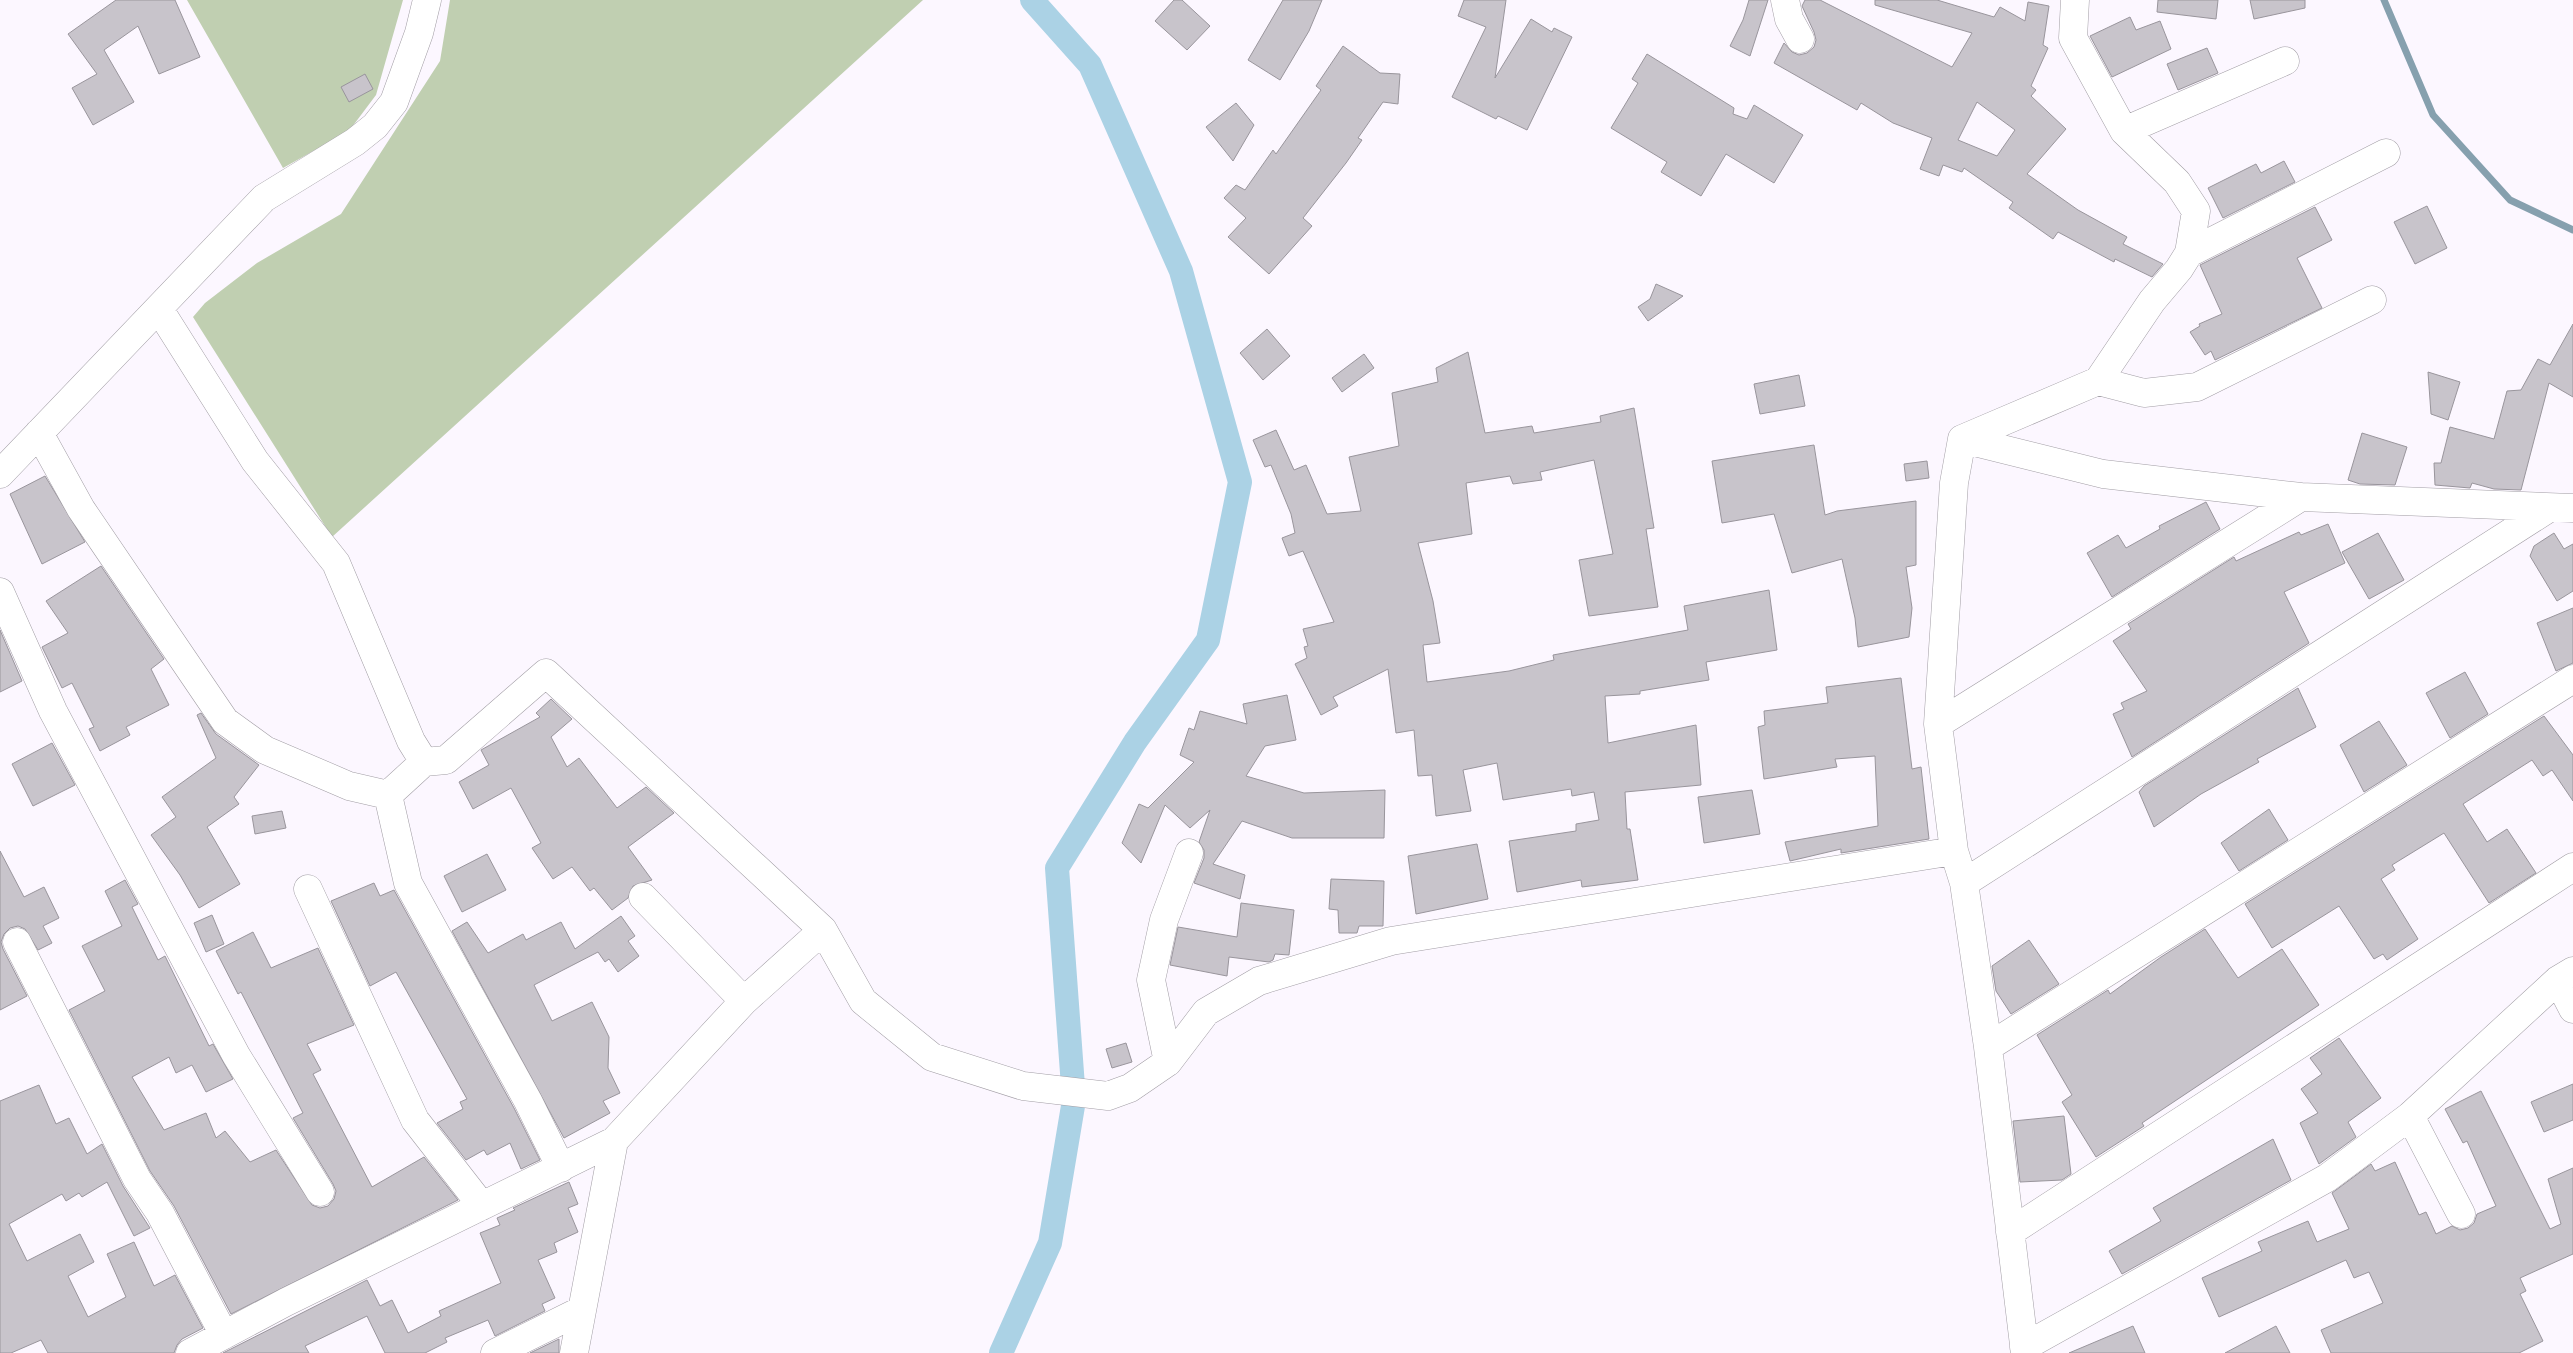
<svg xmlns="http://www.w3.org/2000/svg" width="2573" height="1353" font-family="'Noto Sans',sans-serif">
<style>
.green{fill:#c0cfb1}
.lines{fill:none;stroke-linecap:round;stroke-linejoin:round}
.stream{stroke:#86a0ae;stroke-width:7}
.canal{stroke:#abd2e5;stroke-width:24}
.building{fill:#c8c4cb;stroke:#99959c;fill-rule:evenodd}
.minor-casing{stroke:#a29ea5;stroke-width:29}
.minor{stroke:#fff;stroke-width:28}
</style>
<rect width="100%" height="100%" fill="#fcf7ff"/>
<!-- green -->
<path class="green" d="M 187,0 L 403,0 L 376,95 L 349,131 L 283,168 Z
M 450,0 L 923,0 L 332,537 L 193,317 L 205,303 L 257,263 L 341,214 L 440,61 Z"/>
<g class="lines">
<!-- stream -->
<path class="stream" d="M 2384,0 L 2433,115 L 2510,200 L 2573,230"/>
<!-- canal -->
<path class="canal" d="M 1001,1353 L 1050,1243 L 1074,1100 L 1057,868 L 1135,742 L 1208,640 L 1240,482 L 1181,271 L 1090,65 L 1032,0"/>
</g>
<!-- building -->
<path class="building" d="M 116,0 L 175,0 L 200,57 L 159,74 L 138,26 L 104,50 L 134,102 L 93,125 L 72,88 L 97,74 L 68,34 Z
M 1174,0 L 1182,0 L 1210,26 L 1187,50 L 1155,21 Z
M 1283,0 L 1322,0 L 1309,31 L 1280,80 L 1248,60 Z
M 1464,0 L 1506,0 L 1495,78 L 1531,19 L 1552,32 L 1554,28 L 1572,37 L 1527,130 L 1498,116 L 1496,119 L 1452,97 L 1486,27 L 1458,16 Z
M 1749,0 L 1768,0 L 1750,56 L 1730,46 L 1743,20 Z
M 1805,0 L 1820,0 L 1952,67 L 1972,33 L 1875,5 L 1875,0 L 1937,0 L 1994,17 L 2000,7 L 2025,21 L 2028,2 L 2049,6 L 2043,45 L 2048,48 L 2031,86 L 2036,90 L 2031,96 L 2066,129 L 2027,174 L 2078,210 L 2127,237 L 2123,244 L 2163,264 L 2152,277 L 2115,259 L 2114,262 L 2058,232 L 2053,239 L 2009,208 L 2013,202 L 1964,168 L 1962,172 L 1943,165 L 1939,176 L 1920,169 L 1932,138 L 1893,123 L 1861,103 L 1857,110 L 1774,63 L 1784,43 L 1792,52 L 1799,55 L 1807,53 L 1814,47 L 1816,40 L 1814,32 L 1802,6 ZM 1977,102 L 2015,130 L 1997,156 L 1958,140 Z
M 2158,0 L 2218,0 L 2216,19 L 2157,12 Z
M 2250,0 L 2305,0 L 2305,8 L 2254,19 Z
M 2130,17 L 2136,30 L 2160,21 L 2171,49 L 2112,77 L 2090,36 Z
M 1343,46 L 1380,73 L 1400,74 L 1398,104 L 1383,102 L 1358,138 L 1362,140 L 1346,163 L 1303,218 L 1312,226 L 1269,274 L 1228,237 L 1246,218 L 1224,198 L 1236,185 L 1245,190 L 1273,150 L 1276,154 L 1321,90 L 1316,86 Z
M 2207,48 L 2218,73 L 2178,90 L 2167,64 Z
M 1647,54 L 1734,108 L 1733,114 L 1747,119 L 1754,105 L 1803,135 L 1774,183 L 1726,154 L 1701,196 L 1661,172 L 1667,162 L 1611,128 L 1638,83 L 1632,79 Z
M 365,74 L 373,89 L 349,102 L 341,87 Z
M 1236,103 L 1254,125 L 1233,161 L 1206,127 Z
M 2284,161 L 2295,182 L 2223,218 L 2208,188 L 2256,164 L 2261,173 Z
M 2427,206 L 2447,248 L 2415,264 L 2394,222 Z
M 2315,207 L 2332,240 L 2297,258 L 2322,308 L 2215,360 L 2211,351 L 2205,355 L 2190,332 L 2200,326 L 2199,324 L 2222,314 L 2200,265 Z
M 1656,284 L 1683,296 L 1648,321 L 1638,307 L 1650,299 Z
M 2573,324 L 2573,397 L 2549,383 L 2521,490 L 2494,489 L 2472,483 L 2470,488 L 2435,485 L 2434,463 L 2441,463 L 2450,427 L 2494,439 L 2507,391 L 2521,390 L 2538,359 L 2550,365 Z
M 1267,329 L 1290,356 L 1263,380 L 1240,353 Z
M 1468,352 L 1485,433 L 1532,426 L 1534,433 L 1601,422 L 1600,416 L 1634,408 L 1654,528 L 1646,529 L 1658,607 L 1589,616 L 1579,560 L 1613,554 L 1594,460 L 1540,472 L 1542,480 L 1513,484 L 1510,476 L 1466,483 L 1472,534 L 1418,543 L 1433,601 L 1440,643 L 1423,645 L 1427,682 L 1509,671 L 1554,660 L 1553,655 L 1688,630 L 1684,606 L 1769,590 L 1777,650 L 1706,662 L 1709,680 L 1640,691 L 1640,694 L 1605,696 L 1608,743 L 1696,725 L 1701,785 L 1625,792 L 1627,829 L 1630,829 L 1638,880 L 1582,887 L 1581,880 L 1517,892 L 1509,841 L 1576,831 L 1576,824 L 1599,820 L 1594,792 L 1572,796 L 1571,789 L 1503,800 L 1497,763 L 1463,770 L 1471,811 L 1436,816 L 1432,775 L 1418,776 L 1414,730 L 1396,733 L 1388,669 L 1333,697 L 1338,706 L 1321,715 L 1295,664 L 1307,658 L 1304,647 L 1308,646 L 1303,629 L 1334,622 L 1303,551 L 1289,556 L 1282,538 L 1295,533 L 1291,514 L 1271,465 L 1265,467 L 1253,440 L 1276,430 L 1294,470 L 1306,465 L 1327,514 L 1361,511 L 1349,457 L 1399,446 L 1392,393 L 1438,382 L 1436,368 Z
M 1364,354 L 1374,368 L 1342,392 L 1332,378 Z
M 2428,372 L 2460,382 L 2448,420 L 2431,414 Z
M 1799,375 L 1805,406 L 1760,414 L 1754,384 Z
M 2362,433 L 2407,447 L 2395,485 L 2360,484 L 2348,480 Z
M 1814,445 L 1825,515 L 1837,511 L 1916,501 L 1916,565 L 1906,567 L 1912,608 L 1909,637 L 1858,647 L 1855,618 L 1842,559 L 1792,573 L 1774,514 L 1722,523 L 1712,461 Z
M 1927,461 L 1929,478 L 1906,481 L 1904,464 Z
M 45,476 L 85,542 L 42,564 L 10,494 Z
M 2206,502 L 2220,529 L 2112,597 L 2087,553 L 2118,535 L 2126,548 L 2160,529 L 2159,526 Z
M 2328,524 L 2345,563 L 2284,592 L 2309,643 L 2132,757 L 2113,714 L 2124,709 L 2121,703 L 2147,691 L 2113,641 L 2131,629 L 2128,624 L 2234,557 L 2236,561 L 2299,532 L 2301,535 Z
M 2378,533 L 2404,580 L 2369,599 L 2342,552 Z
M 2554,533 L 2564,549 L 2573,544 L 2573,591 L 2557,601 L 2530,556 L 2534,546 Z
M 101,566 L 164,659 L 151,669 L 169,705 L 126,727 L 130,735 L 100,751 L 89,729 L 94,727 L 72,683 L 62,688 L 42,647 L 68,633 L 46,601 Z
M 2573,608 L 2573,663 L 2556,671 L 2537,623 Z
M 0,630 L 22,681 L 0,692 Z
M 2465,672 L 2488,714 L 2450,738 L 2426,693 Z
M 1901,678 L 1912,769 L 1921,767 L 1929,839 L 1841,853 L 1841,849 L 1790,861 L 1785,842 L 1878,826 L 1875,756 L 1835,759 L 1837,767 L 1764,779 L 1758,727 L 1765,725 L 1764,711 L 1828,703 L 1826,687 Z
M 2298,688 L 2316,727 L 2257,759 L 2259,762 L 2201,794 L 2154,827 L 2139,792 L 2144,786 Z
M 1287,695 L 1296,740 L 1265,746 L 1246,776 L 1304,793 L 1385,790 L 1384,838 L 1292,838 L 1242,821 L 1213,864 L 1245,875 L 1240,899 L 1194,883 L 1204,858 L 1204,850 L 1199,842 L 1210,810 L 1190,828 L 1165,805 L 1141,863 L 1122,843 L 1139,804 L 1148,808 L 1194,762 L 1180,755 L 1189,728 L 1194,730 L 1200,711 L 1247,724 L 1243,704 Z
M 551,699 L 572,719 L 551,737 L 567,767 L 579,758 L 617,808 L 646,787 L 674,813 L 628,847 L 652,880 L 633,886 L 628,898 L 612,910 L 594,888 L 590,891 L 572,867 L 553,879 L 532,848 L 541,843 L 511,788 L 473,809 L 459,782 L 489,765 L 481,750 L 540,717 L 536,713 Z
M 201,713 L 216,734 L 259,765 L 234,797 L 239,804 L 207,827 L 240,884 L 199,908 L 180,875 L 151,835 L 176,817 L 162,797 L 216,758 L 197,715 Z
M 2544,716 L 2573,755 L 2573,801 L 2552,770 L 2543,776 L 2532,760 L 2463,804 L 2487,842 L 2507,829 L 2536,873 L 2489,903 L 2444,833 L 2392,865 L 2395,870 L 2381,879 L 2418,939 L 2387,960 L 2383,954 L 2374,959 L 2339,906 L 2272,948 L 2245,904 Z
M 2379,721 L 2407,765 L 2364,792 L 2340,745 Z
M 52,743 L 75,785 L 33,806 L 12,764 Z
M 1752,790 L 1760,834 L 1704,843 L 1698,797 Z
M 2269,809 L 2288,840 L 2239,871 L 2221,843 Z
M 282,811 L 286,828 L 255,834 L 252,816 Z
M 1477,844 L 1488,899 L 1416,914 L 1408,856 Z
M 0,851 L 24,897 L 44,887 L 59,918 L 43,926 L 52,943 L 38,950 L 25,929 L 18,926 L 10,928 L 4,934 L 1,942 L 3,949 L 27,996 L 0,1010 Z
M 487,854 L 506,890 L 462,912 L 444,876 Z
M 1331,879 L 1384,881 L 1383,926 L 1359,926 L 1357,933 L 1339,933 L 1338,910 L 1329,909 Z
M 125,880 L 138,904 L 132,907 L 158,960 L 165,956 L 209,1046 L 213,1044 L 233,1079 L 206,1092 L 192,1065 L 176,1073 L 169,1057 L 132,1077 L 164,1130 L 206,1113 L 216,1138 L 225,1131 L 250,1162 L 276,1150 L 312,1205 L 320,1208 L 328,1206 L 334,1199 L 336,1191 L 333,1184 L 293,1118 L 303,1113 L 241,992 L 238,994 L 216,951 L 253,932 L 271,968 L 318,948 L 354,1025 L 307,1044 L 321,1070 L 313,1074 L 372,1187 L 424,1157 L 458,1200 L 231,1314 L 174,1206 L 150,1171 L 69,1010 L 105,991 L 82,946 L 122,926 L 105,891 Z
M 374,883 L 380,896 L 394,890 L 514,1108 L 540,1160 L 521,1169 L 510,1143 L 487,1155 L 484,1150 L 466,1160 L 437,1123 L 463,1109 L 460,1102 L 467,1099 L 396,972 L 370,986 L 331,901 Z
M 1241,903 L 1294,910 L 1289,955 L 1275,954 L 1273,960 L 1269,962 L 1229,957 L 1227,976 L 1170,965 L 1178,927 L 1237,937 Z
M 212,915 L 224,944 L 206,952 L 194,923 Z
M 621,916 L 635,936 L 628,941 L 639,956 L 618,972 L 609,959 L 605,962 L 598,952 L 534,985 L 552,1021 L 592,1002 L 609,1037 L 608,1068 L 620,1093 L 603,1101 L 610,1113 L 564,1138 L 452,931 L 467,922 L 488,953 L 523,934 L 526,940 L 561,922 L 575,949 Z
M 2205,929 L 2238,978 L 2282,949 L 2319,1005 L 2142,1123 L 2144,1126 L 2096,1157 L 2062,1102 L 2072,1095 L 2037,1035 L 2108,990 L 2110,994 L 2161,957 Z
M 2029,940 L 2059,984 L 2011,1014 L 1996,991 L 1992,966 Z
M 2339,1038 L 2381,1098 L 2348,1122 L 2356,1137 L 2319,1164 L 2300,1123 L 2318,1113 L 2301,1089 L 2322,1074 L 2310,1058 Z
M 1126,1043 L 1132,1062 L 1112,1068 L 1106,1049 Z
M 2573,1084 L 2573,1120 L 2544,1132 L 2531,1102 Z
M 39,1085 L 56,1124 L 69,1118 L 87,1154 L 102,1144 L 123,1186 L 150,1228 L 134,1236 L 107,1182 L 82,1197 L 79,1193 L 66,1201 L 62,1194 L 9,1224 L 27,1261 L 80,1234 L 94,1262 L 68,1276 L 88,1317 L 126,1297 L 107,1254 L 134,1242 L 154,1286 L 175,1275 L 203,1328 L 182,1339 L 177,1345 L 174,1353 L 48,1353 L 41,1340 L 11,1353 L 0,1353 L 0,1101 Z
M 2481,1091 L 2550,1229 L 2561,1224 L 2548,1179 L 2573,1168 L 2573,1254 L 2520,1278 L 2526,1291 L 2520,1294 L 2543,1341 L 2519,1353 L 2331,1353 L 2321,1330 L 2383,1303 L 2369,1272 L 2354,1278 L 2346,1260 L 2219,1317 L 2202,1278 L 2262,1251 L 2258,1242 L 2308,1221 L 2317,1242 L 2349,1229 L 2332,1193 L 2371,1164 L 2375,1171 L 2395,1162 L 2419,1215 L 2426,1212 L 2436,1234 L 2452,1226 L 2460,1230 L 2468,1228 L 2474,1223 L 2477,1214 L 2496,1206 L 2467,1141 L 2463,1143 L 2445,1109 Z
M 2064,1116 L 2071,1174 L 2062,1180 L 2020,1182 L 2013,1121 Z
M 2273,1139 L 2291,1180 L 2122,1274 L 2109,1251 L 2161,1221 L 2153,1208 Z
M 569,1182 L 578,1204 L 568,1208 L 578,1232 L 554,1243 L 557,1252 L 538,1260 L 555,1298 L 542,1304 L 545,1311 L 495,1336 L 488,1320 L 445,1338 L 447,1342 L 425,1353 L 385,1353 L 367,1316 L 305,1346 L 309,1353 L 223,1353 L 367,1280 L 380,1306 L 392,1300 L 408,1333 L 441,1316 L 439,1311 L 501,1283 L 480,1233 L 500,1225 L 497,1218 L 515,1210 L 513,1208 Z
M 2133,1326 L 2145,1353 L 2069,1353 Z
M 2276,1326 L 2290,1353 L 2225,1353 Z
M 559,1339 L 559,1353 L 530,1353 Z"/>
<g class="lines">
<!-- minor casing -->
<g class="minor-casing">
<path id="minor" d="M 1785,0 L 1789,19 L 1800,39
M 2124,131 L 2285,61
M 2189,253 L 2386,153
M 159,309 L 255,461 L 336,563 L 411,741 L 424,762
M 2098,381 L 2144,393 L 2197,387 L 2372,300
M 39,433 L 81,509 L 225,721 L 265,750 L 349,786 L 388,795 L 424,762 L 446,760 L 546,673 L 823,930 L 863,1001 L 932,1057 L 1023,1086 L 1108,1096 L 1130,1088 L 1168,1062 L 1206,1012 L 1259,981 L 1391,941 L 1954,851
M 1962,439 L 2103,474 L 2301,497 L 2573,508
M 0,474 L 264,198 L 355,142 L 375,126 L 394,102 L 419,33 L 427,0
M 0,592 L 53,711 L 236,1055 L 320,1192
M 1938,724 L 2301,497
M 388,795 L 408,883 L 528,1101 L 561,1168
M 1964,883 L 2549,508
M 308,889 L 415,1120 L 482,1206
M 643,897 L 744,1001
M 17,942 L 137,1179 L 160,1213 L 224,1335
M 2558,980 L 2573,1009
M 1988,1047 L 2573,679
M 1168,1062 L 1151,980 L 1164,920 L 1189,853
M 2410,1116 L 2461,1214
M 2010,1232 L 2573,867
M 2024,1347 L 2327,1178 L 2410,1116 L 2558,980 L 2573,971
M 190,1353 L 286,1302 L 614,1141
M 495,1353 L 582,1310
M 574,1353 L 614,1141 L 744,1001 L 823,930
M 2025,1353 L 1988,1047 L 1964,883 L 1954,851 L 1938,724 L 1954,483 L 1962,439 L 2098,381 L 2152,301 L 2179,269 L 2189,253 L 2196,211 L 2177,182 L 2124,131 L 2073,38 L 2075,0"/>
</g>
<!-- minor -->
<use href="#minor" class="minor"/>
</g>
</svg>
